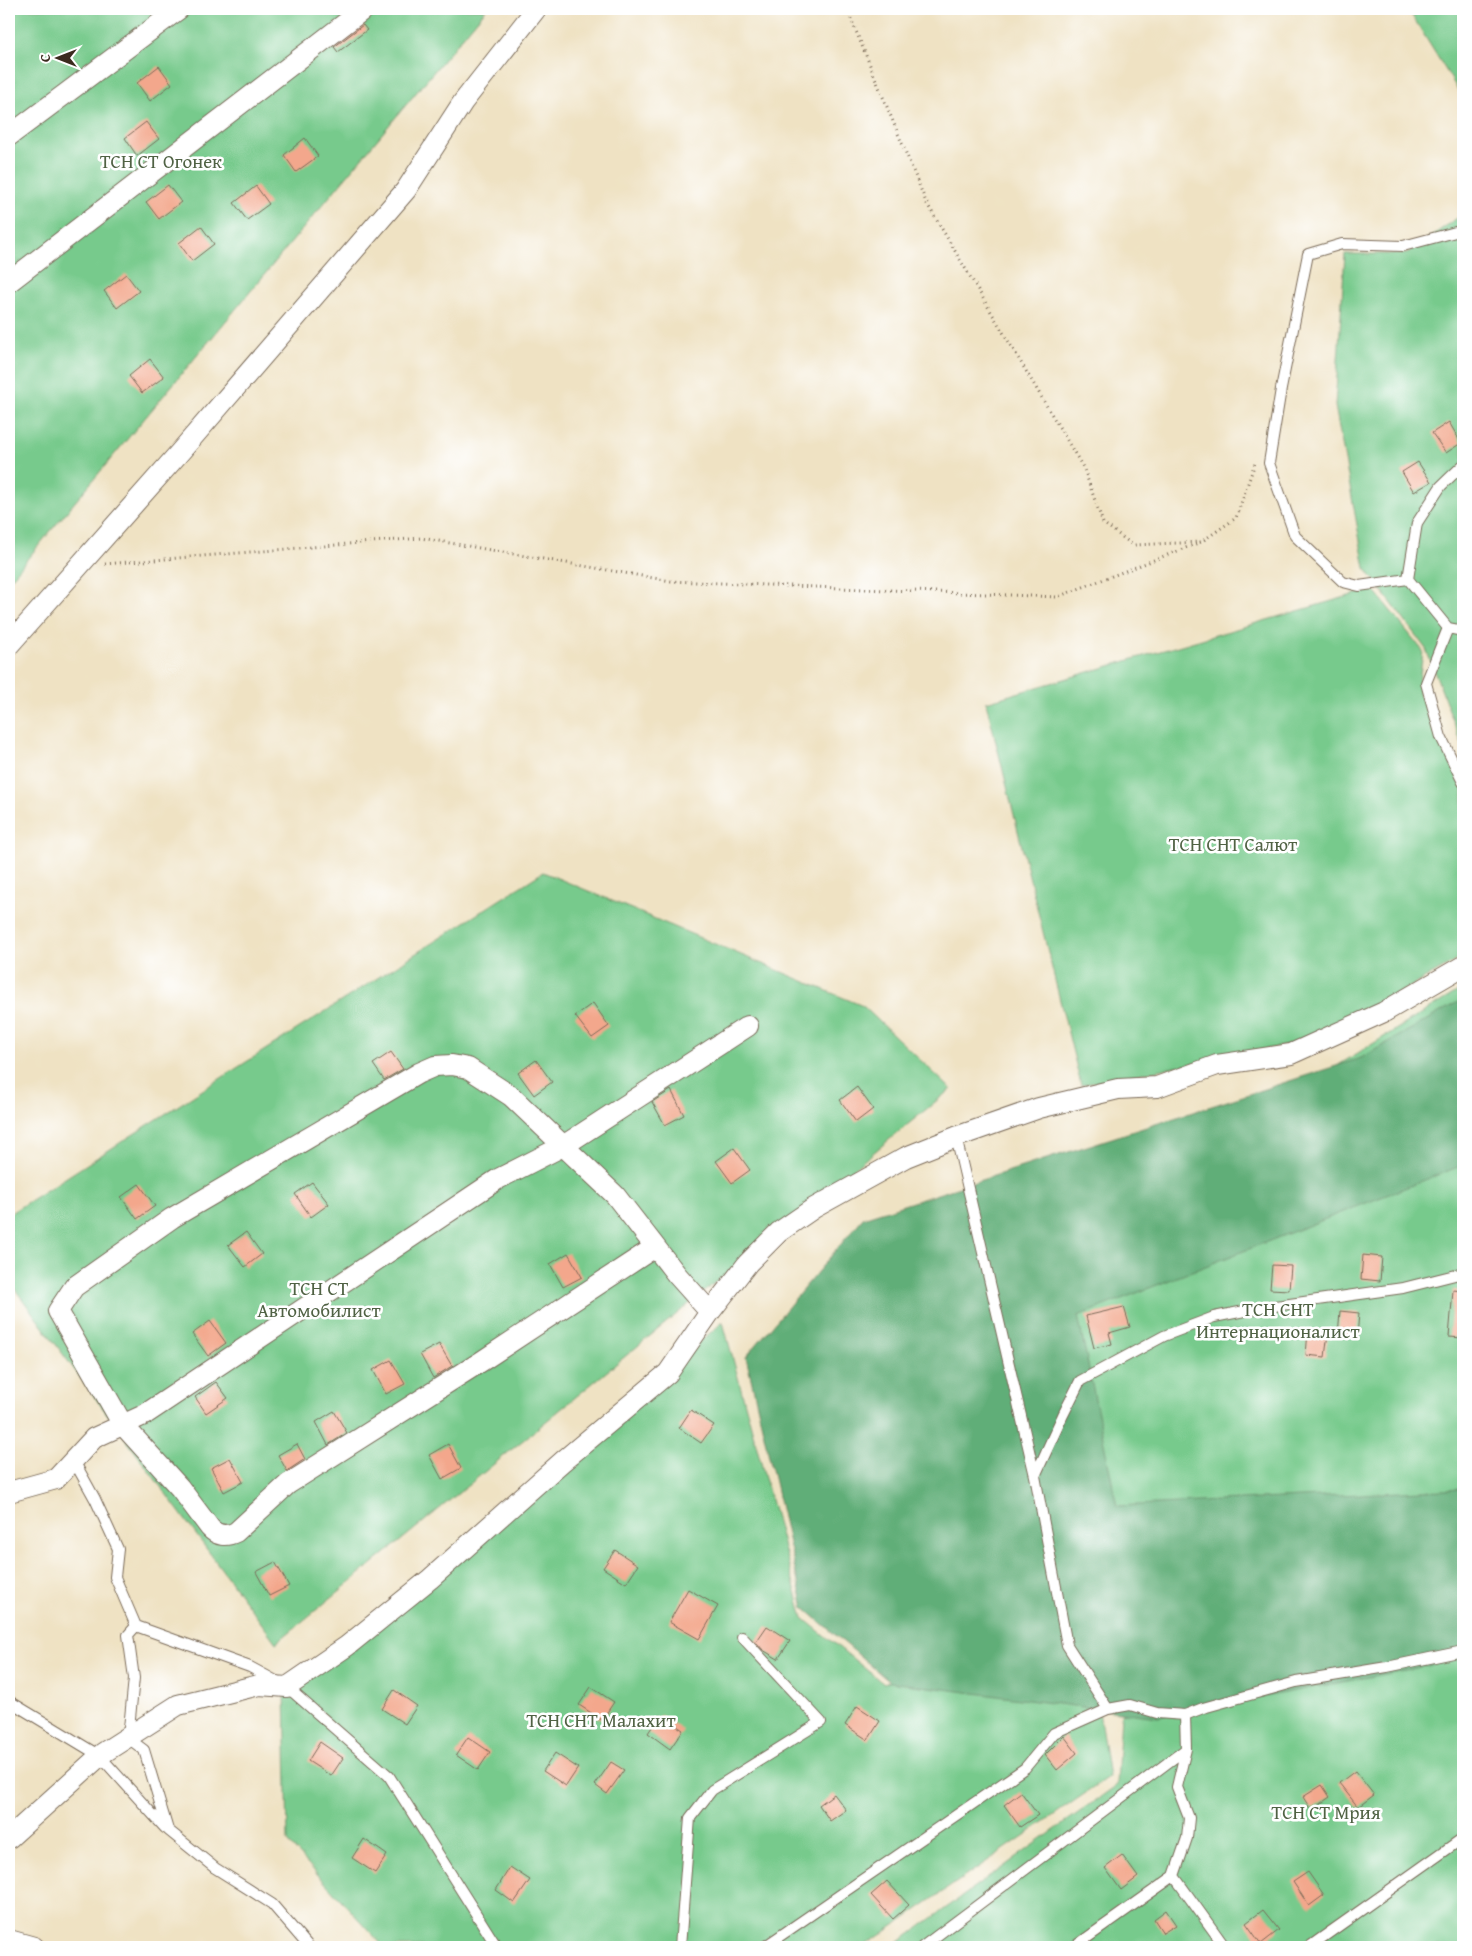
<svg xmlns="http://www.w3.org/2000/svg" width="1472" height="1956" font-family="'Gentium Book Plus',serif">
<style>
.green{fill:#77ca8c;stroke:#597a55}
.forest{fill:#61ae78;stroke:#4e6c4b}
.building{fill:#f3a78c}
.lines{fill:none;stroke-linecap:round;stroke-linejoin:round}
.lane-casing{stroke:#7a6a58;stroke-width:12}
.street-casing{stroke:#7a6a58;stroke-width:22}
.path{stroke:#7a6a58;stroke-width:3;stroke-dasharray:1 4;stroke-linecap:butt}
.lane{stroke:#fff;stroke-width:10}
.street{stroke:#fff;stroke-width:20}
.labels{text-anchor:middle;stroke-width:5;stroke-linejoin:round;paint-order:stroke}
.park-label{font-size:19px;fill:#506244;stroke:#fff}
</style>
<rect width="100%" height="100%" fill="#fff"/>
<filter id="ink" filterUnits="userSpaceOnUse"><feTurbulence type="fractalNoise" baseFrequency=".02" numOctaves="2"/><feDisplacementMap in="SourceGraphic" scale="10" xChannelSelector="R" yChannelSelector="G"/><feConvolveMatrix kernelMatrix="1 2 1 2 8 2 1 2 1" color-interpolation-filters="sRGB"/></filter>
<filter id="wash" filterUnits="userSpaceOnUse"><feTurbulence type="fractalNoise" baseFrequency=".0096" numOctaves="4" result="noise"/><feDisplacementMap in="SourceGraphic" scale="20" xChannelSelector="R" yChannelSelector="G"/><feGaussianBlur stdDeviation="1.12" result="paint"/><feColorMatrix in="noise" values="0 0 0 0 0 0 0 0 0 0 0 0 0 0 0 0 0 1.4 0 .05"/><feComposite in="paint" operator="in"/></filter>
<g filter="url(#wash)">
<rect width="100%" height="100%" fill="#efe2c3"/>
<!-- green -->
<path class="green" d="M 9,9 L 486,9 L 9,581 Z
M 1408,9 L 1463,9 L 1463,98 Z
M 1463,214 L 1463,747 L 1426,649 L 1365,568 L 1335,406 L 1345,254 L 1406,254 Z
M 1373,589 L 1423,651 L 1418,691 L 1463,789 L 1463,957 L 1374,1007 L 1288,1045 L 1081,1085 L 986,702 Z
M 543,872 L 863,1006 L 951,1089 L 276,1643 L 9,1281 L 9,1214 Z
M 1463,988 L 1463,1492 L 1112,1516 L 1023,1260 Z
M 723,1322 L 803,1618 L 884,1684 L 1082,1600 L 1109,1777 L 863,1947 L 384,1947 L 288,1842 L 285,1692 Z
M 1463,1648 L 1463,1947 L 892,1947 L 1117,1785 L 1121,1714 Z"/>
<!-- forest -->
<path class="forest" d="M 1463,999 L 1463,1165 L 1078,1316 L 1117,1506 L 1463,1489 L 1463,1659 L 1158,1717 L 890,1682 L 804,1608 L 746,1357 L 863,1218 L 1361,1058 Z"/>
<g id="blocks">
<!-- building -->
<path class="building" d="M 363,25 L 367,30 L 338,52 L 334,47 Z
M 159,66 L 172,84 L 150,101 L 137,83 Z
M 146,122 L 159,139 L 137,156 L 125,138 Z
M 305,138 L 318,156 L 296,172 L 284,155 Z
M 168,185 L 181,202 L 159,219 L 146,202 Z
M 256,186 L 269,204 L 247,220 L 234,203 Z
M 201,226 L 214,244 L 192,261 L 179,243 Z
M 126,274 L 139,291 L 117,308 L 104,291 Z
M 150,359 L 164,377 L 142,393 L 129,376 Z
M 1449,422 L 1461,443 L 1446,453 L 1432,433 Z
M 1418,462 L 1431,482 L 1414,492 L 1402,472 Z
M 593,1003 L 609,1026 L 592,1038 L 575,1016 Z
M 391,1052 L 403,1069 L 384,1080 L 373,1064 Z
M 536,1060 L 552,1082 L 534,1095 L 518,1073 Z
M 857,1087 L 873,1109 L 856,1122 L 840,1100 Z
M 671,1090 L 684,1115 L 665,1125 L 652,1102 Z
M 734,1148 L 750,1170 L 732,1183 L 716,1161 Z
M 312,1182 L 329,1204 L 311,1217 L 295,1194 Z
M 139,1184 L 155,1206 L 137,1219 L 121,1197 Z
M 246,1232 L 262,1254 L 245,1267 L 228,1245 Z
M 568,1253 L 582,1277 L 563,1287 L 550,1264 Z
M 1363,1255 L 1382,1257 L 1380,1281 L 1361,1279 Z
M 1272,1265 L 1291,1266 L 1289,1290 L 1270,1289 Z
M 1453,1290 L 1463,1291 L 1463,1338 L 1449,1337 Z
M 1124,1307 L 1130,1327 L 1109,1333 L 1112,1344 L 1094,1348 L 1086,1316 Z
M 1340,1311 L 1359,1313 L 1357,1337 L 1338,1335 Z
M 210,1321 L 226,1343 L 208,1356 L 192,1334 Z
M 1308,1331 L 1328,1333 L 1325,1357 L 1306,1355 Z
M 439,1344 L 452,1366 L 433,1378 L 420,1354 Z
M 391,1360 L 405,1384 L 386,1394 L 373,1370 Z
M 216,1382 L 228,1398 L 206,1413 L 195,1397 Z
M 691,1410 L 714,1425 L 701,1443 L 679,1428 Z
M 334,1411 L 347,1433 L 328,1445 L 316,1422 Z
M 297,1444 L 305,1459 L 287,1471 L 278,1455 Z
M 448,1444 L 461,1468 L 442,1479 L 429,1455 Z
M 230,1458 L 243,1482 L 224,1492 L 211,1468 Z
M 615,1550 L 638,1565 L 626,1583 L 603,1568 Z
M 275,1562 L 289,1586 L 269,1596 L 256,1572 Z
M 688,1589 L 718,1606 L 699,1639 L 669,1622 Z
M 767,1626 L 790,1641 L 778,1659 L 763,1650 L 756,1642 Z
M 591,1687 L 614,1702 L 602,1720 L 579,1705 Z
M 394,1690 L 417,1706 L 405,1724 L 382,1709 Z
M 857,1706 L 880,1721 L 868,1740 L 845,1725 Z
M 660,1715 L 683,1730 L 670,1749 L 648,1733 Z
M 1064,1736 L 1077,1753 L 1057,1770 L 1045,1755 Z
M 468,1737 L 490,1752 L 478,1770 L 456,1755 Z
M 320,1742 L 343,1758 L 331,1776 L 308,1761 Z
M 555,1753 L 578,1768 L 566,1786 L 543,1771 Z
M 611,1762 L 624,1770 L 607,1794 L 595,1785 Z
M 1355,1771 L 1374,1795 L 1358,1807 L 1339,1783 Z
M 1322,1785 L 1330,1797 L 1311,1810 L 1303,1797 Z
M 1021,1792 L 1038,1815 L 1020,1827 L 1004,1805 Z
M 834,1794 L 846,1810 L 830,1821 L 819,1805 Z
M 364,1839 L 387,1855 L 375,1873 L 352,1858 Z
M 1122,1855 L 1138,1877 L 1121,1890 L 1105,1868 Z
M 510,1867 L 530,1880 L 514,1903 L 496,1890 Z
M 1308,1872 L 1324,1895 L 1309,1906 L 1293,1882 Z
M 887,1881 L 909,1905 L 893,1919 L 871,1895 Z
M 1166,1910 L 1176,1925 L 1163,1933 L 1154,1919 Z
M 1263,1910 L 1279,1930 L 1261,1944 L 1246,1923 Z"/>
</g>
</g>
<g filter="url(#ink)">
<use href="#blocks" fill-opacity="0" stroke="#7a6a58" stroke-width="1"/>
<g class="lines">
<!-- lane casing -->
<g class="lane-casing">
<path id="lane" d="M 1463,465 L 1441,486 L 1417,523 L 1408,579 L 1448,628 L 1463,631
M 1408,579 L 1359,586 L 1343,582 L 1295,536 L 1269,463 L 1281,389 L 1308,254 L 1342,244 L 1403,246 L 1463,230
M 1448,628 L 1426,683 L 1441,737 L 1463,782
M 956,1137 L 1035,1476 L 1067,1645 L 1108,1709
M 74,1461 L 95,1499 L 118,1549 L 115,1577 L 136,1626 L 128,1635 L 134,1678 L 128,1738 L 144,1750 L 168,1830 L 215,1868 L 272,1904 L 309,1947
M 1035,1476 L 1063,1415 L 1080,1381 L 1164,1336 L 1214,1317 L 1260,1308 L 1403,1288 L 1463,1273
M 136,1626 L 250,1667 L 287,1687 L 389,1776 L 497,1947
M 9,1701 L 100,1756 L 165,1828
M 1174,1876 L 1225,1947
M 680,1947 L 690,1818 L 712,1790 L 821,1722 L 742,1637
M 764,1947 L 1025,1768 L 1054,1733 L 1108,1709 L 1130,1705 L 1157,1713 L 1185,1715 L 1203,1708 L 1296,1682 L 1387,1667 L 1463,1651
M 922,1947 L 1186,1749
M 1074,1947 L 1174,1876 L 1187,1838 L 1189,1818 L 1177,1787 L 1186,1749 L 1185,1715
M 1309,1947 L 1463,1838"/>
</g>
<!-- street casing -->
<g class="street-casing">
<path id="street" d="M 9,136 L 179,9
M 9,282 L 364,9
M 9,645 L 180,452 L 406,190 L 463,102 L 536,9
M 655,1247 L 482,1361 L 288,1484 L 236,1532 C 226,1537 217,1536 210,1528 L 180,1488 L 123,1425 L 58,1311 L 74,1287 L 172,1218 L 419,1073 L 435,1066 L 452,1065 L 468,1068 L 511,1096 L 615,1195 L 677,1275 L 710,1312
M 9,1492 L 56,1479 L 94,1438 L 144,1415 L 498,1179 L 563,1146 L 748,1026
M 9,1838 L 103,1753 L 178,1705 L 259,1685 L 287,1687 L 347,1646 L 430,1579 L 563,1461 L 668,1373 L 710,1312 L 748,1263 L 779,1232 L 814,1208 L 906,1157 L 956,1137 L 1039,1108 L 1118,1089 L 1157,1087 L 1217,1065 L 1291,1054 L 1384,1012 L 1463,966
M 9,1940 L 34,1947"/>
</g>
<!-- path -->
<path class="path" d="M 847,9 L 926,202 L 1084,469 L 1103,523 L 1133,545 L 1201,542 L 1236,518 L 1255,463
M 105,564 L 421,538 L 671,581 L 1057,597 L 1201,542"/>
<!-- lane -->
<use href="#lane" class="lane"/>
<!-- street -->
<use href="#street" class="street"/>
</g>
</g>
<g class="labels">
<!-- park labels -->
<g class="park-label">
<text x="161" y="168">ТСН СТ Огонек</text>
<text x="1233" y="851">ТСН СНТ Салют</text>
<text x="319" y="1295">ТСН СТ<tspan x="319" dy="22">Автомобилист</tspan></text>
<text x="1278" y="1316">ТСН СНТ<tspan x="1278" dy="22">Интернационалист</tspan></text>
<text x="601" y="1727">ТСН СНТ Малахит</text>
<text x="1326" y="1819">ТСН СТ Мрия</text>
</g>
</g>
<!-- margin -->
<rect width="1472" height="1956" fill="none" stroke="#fff" stroke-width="30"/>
<!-- north arrow -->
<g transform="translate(58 58) rotate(270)" stroke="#ffffff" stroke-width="4" paint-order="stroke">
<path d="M0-4L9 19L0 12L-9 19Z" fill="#3b2a1e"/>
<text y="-8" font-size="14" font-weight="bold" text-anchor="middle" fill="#3b2a1e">С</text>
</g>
</svg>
